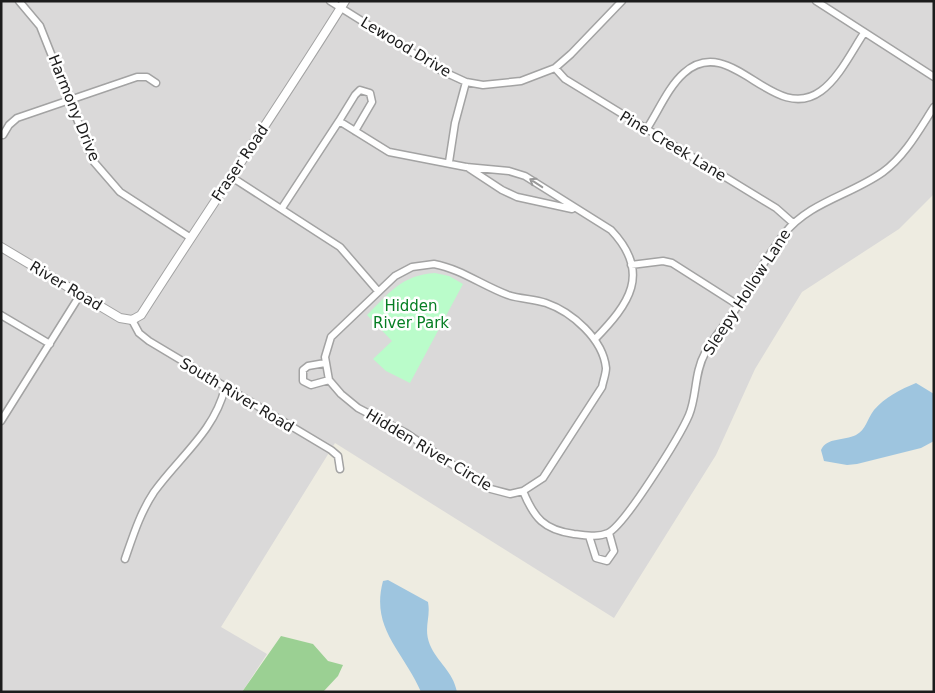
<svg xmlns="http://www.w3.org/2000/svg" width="935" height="693" font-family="'DejaVu Sans',sans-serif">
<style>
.residential{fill:#dad9d9}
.forest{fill:#9bd093}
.park{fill:#bafcca}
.water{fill:#9ec5df}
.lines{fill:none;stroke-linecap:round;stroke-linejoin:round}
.minor-casing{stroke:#a3a3a3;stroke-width:9}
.tertiary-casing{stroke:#a3a3a3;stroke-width:10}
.minor{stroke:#fff;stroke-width:6}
.tertiary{stroke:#fff;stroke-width:8}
.oneway{stroke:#999}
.labels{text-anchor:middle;stroke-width:5;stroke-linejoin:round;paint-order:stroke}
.street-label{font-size:15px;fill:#1c1c1c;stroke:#fff}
.park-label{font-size:15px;fill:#067e23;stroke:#fff}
</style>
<rect width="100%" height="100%" fill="#eeece1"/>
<!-- residential -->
<path class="residential" d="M 1,1 L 934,1 L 934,194 L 899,229 L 802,292 L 755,369 L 716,455 L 614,618 L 335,443 L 221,627 L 267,654 L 242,692 L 1,692 Z"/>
<!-- forest -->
<path class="forest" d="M 281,636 L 313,644 L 328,661 L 343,665 L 338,676 L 323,692 L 242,692 Z"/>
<!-- park -->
<path class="park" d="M 435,273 L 449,276 L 463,284 L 410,383 L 386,371 L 373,359 L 392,341 L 367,315 C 389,293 402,275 435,273 Z"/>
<!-- water -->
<path class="water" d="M 916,383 L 934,394 L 934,441 L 921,448 L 857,464 L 847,465 L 824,461 L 821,450 C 827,437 844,441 856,435 C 866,430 867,419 874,410 C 884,398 901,389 916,383 Z
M 388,580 L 428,602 C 431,618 423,628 430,645 C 437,662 453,671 457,692 L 421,692 C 404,652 370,629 383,581 Z"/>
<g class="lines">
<!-- minor casing -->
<g class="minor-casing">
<path id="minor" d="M 19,1 L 40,26 L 94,162 L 120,192 L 191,238
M 330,1 L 440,70 L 466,82 L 483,85 L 521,81 L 555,68 L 571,54 L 622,1
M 816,1 L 934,77
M 555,68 L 565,79 L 776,208 L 793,223
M 339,121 L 355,95 L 360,90 L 370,93 L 372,102 L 355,131
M 646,130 C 658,112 668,87 684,73 C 731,31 773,126 821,91 C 839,78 852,51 864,33
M 3,135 L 9,125 L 17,118 L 137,77 L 147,77 L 156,83
M 449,162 L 455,123 L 466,82
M 467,167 L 502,190 L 517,197 L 572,209
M 230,176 L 340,247 L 378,291
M 282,208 L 339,121 L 389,152 L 466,167 L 509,171 L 525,176 L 611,230 C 652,273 629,304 595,339
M 434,264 C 461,269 483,286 508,295 C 521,299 534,299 546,303 C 572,312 603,339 606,368 C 606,374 603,381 602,387 L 543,478 L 523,491 L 510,494 L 487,488 L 406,433 L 358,408 L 341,394 L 329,380 L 325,357 L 331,337 L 395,276 L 412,267 Z
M 631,265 L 663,261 L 672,263 L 738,305
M 1,315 L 50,344
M 132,320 L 139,333 L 149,341 L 331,450 L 338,456 L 340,469
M 325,363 L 308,366 L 303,370 L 303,381 L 311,385 L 329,380
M 1,421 L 80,295
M 523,491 C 534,518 544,530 574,534 C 585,535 597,538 608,533 C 625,525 680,436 689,415 C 697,396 694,373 705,353 C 713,338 726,324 735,310 C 751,285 766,257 784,234 C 809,202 851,195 883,172 C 905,156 919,130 934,107
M 589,536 L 596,558 L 607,561 L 614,551 L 609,533
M 125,559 C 133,536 140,513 154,492 C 179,457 214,432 225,388"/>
</g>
<!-- tertiary casing -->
<g class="tertiary-casing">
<path id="tertiary" d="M 1,247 L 120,318 L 132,320 L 141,315 C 208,210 279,107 345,1"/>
</g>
<!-- minor -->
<use href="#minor" class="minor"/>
<!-- tertiary -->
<use href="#tertiary" class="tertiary"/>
</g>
<!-- one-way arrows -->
<defs><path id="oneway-shaft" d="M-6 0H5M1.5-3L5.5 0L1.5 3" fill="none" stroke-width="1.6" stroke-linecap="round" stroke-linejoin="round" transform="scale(1.25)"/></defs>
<use class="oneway" href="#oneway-shaft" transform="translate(536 183) rotate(-147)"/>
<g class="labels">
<!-- street labels -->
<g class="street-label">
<text transform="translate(406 47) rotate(31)" y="5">Lewood Drive</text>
<text transform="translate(74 108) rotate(68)" y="5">Harmony Drive</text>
<text transform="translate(673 146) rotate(31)" y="5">Pine Creek Lane</text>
<text transform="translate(240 163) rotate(-56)" y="5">Fraser Road</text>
<text transform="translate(66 286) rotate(31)" y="5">River Road</text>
<text transform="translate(747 292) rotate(-57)" y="5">Sleepy Hollow Lane</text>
<text transform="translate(237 395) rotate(31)" y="5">South River Road</text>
<text transform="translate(429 450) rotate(31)" y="5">Hidden River Circle</text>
</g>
<!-- park labels -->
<g class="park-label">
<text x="411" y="311">Hidden<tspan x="411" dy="17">River Park</tspan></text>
</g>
</g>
<!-- border -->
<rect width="935" height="693" fill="none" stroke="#1c1c1c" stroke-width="5"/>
</svg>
